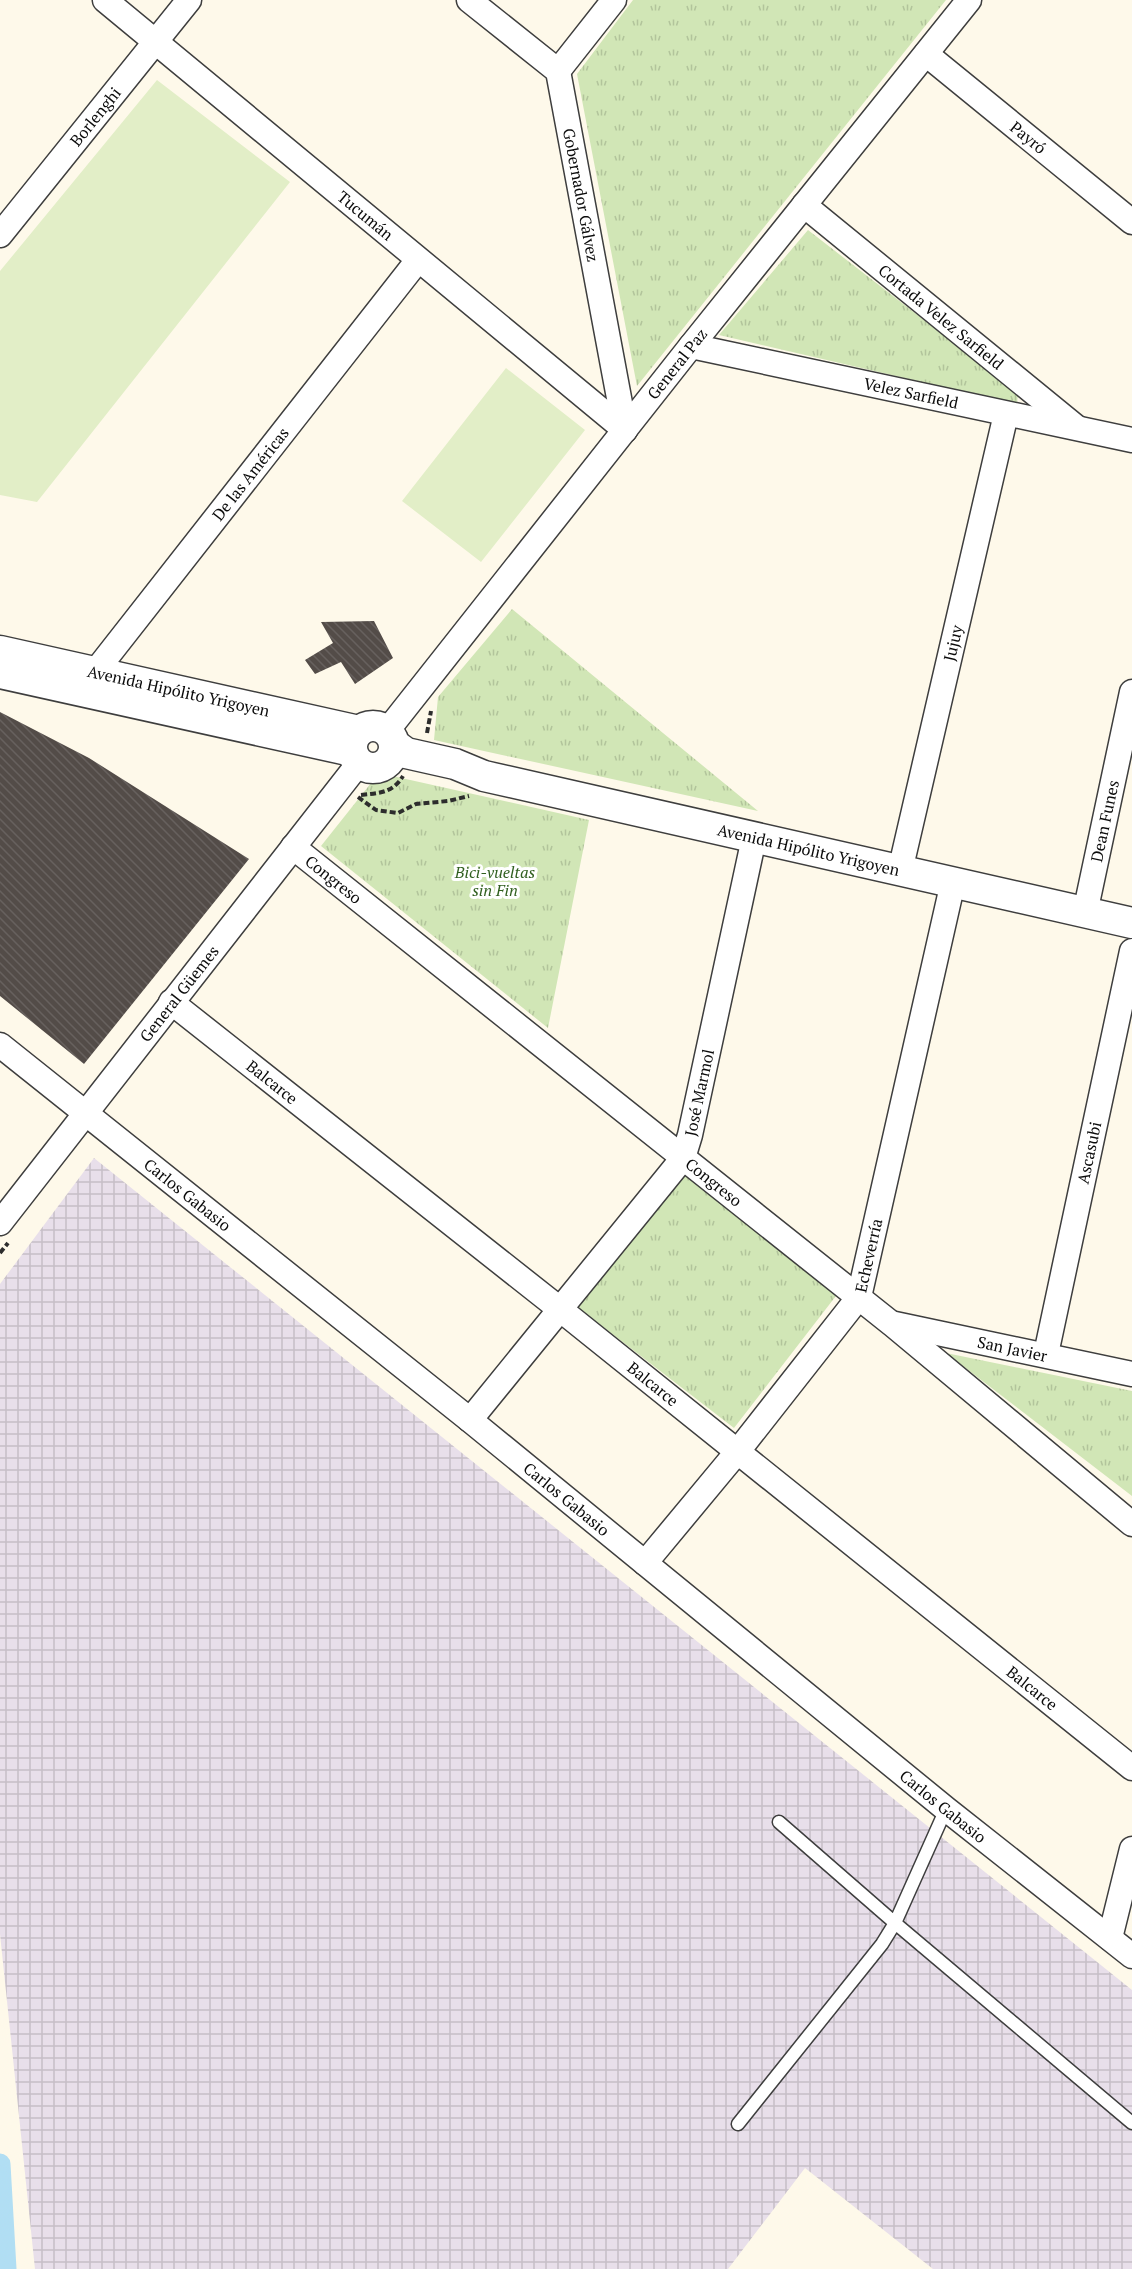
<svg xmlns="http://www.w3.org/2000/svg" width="1132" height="2269" font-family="'PT Serif',serif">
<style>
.industrial{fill:url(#industrial-grid)}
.grass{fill:url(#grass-tufts)}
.pitch{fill:#e2eec7}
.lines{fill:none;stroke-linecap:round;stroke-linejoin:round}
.canal{stroke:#b1def3;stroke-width:21}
.building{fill:url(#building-back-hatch)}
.service-casing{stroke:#3e3e3e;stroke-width:15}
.minor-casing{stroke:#3e3e3e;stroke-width:27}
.tertiary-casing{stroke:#3e3e3e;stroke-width:33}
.path{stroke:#2d2d2d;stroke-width:4;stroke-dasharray:6 3;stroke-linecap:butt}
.service{stroke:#fff;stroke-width:12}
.minor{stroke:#fff;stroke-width:24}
.tertiary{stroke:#fff;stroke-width:30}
.labels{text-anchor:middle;stroke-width:6;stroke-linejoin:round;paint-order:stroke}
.street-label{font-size:16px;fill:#0b0b0b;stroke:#fff}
.park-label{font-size:16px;font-style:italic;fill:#305f1f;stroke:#fff}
</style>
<defs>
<pattern id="industrial-grid" width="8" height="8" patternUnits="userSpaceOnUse" patternTransform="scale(1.5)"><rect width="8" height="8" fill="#e8dfea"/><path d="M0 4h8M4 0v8" fill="none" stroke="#c6bec7"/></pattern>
<pattern id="grass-tufts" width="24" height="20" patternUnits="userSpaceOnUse" patternTransform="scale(1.5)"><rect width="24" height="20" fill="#d1e6b6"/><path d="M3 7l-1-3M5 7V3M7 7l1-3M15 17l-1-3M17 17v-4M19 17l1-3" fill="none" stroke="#b2c49b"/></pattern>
<pattern id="building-back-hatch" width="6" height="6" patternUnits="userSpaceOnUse" patternTransform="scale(1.5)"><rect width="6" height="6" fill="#534c48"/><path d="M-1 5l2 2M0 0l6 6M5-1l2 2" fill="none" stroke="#67615e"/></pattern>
</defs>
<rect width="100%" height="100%" fill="#fef9ea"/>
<!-- industrial -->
<path class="industrial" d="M 94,1158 L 1132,1990 L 1132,2269 L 933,2269 L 805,2168 L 728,2269 L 35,2269 L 0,1934 L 0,1284 Z"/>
<!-- grass -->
<path class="grass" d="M 633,0 L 946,0 L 637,386 L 577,74 Z
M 808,230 L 1018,393 L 1017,404 L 719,335 Z
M 512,609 L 758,811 L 434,740 L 438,697 Z
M 379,773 L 589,820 L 548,1028 L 321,846 Z
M 681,1170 L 839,1292 L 734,1428 L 576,1306 Z
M 946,1353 L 1132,1391 L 1132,1496 Z"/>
<!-- pitch -->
<path class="pitch" d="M 157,80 L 290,182 L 37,502 L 0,495 L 0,271 Z
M 506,368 L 585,430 L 481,562 L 402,501 Z"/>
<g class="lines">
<!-- canal -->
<path class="canal" d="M 0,2164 L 6,2269"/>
</g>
<!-- building -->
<path class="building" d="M 374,621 L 393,658 L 355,684 L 341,662 L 315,674 L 305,660 L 333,643 L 321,622 Z
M 0,712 L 89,758 L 249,859 L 84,1064 L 0,996 Z"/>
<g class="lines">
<!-- service casing -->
<g class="service-casing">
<path id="service" d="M 946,1809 L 895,1923 L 1132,2123
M 738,2124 L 882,1944 L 895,1923 L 779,1822"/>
</g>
<!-- minor casing -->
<g class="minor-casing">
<g id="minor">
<path id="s1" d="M 105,0 L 625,430"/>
<path id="s2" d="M 469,0 L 558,71 L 625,430"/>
<path id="s3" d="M 926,54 L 1132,222"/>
<path d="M 558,71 L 614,0"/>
<path id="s4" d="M 804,205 L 1076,427"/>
<path id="s5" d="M 0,235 L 189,0"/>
<path id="s6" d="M 691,346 L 1132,440"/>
<path id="s7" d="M 92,687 L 95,672 L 418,260"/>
<path id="s8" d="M 387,731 L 691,346 L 969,0"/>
<path id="s9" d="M 293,847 L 892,1324 L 1132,1524"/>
<path id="s10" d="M 900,871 L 1006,414"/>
<path id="s11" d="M 1085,913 L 1132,692"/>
<path id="s12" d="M 171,1002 L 561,1310 L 1132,1768"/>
<path id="s13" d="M 0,1045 L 470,1420 L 946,1809 L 1132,1956"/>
<path id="s14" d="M 0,1223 L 359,763"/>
<path id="s15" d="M 895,1324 L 1132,1374"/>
<path id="s16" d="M 1046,1354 L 1132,951"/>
<path id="s17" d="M 470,1420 L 683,1158 L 690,1135 L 754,838"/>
<path id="s18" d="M 645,1563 L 738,1451 L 859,1297 L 953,882"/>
<path d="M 1110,1938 L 1132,1849"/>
</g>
</g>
<!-- tertiary casing -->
<g class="tertiary-casing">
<g id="tertiary">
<path id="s19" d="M 0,651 L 359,731"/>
<path d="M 0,673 L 352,751"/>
<circle cx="373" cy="747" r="21"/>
<path id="s20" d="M 395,745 L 406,753 L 455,764 L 484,776 L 1132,923"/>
</g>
</g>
<!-- path -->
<path class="path" d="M 427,733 L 431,711
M 361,795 C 379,793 393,793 403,776
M 358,797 L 376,810 L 398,813 L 416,804 L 448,801 L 469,796
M 0,1253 L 8,1243"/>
<!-- service -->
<use href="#service" class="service"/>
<!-- minor -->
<use href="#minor" class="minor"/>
<!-- tertiary -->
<use href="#tertiary" class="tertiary"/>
</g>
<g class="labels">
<!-- street labels -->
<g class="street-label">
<text dy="6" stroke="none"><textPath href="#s5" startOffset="152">Borlenghi</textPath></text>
<text dy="6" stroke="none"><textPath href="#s3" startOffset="132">Payró</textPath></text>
<text dy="6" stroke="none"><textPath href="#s2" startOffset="240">Gobernador Gálvez</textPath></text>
<text dy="6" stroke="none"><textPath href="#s1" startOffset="338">Tucumán</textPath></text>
<text dy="6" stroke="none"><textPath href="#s4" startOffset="177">Cortada Velez Sarfield</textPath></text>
<text dy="6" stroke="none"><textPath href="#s8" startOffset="468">General Paz</textPath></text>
<text dy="6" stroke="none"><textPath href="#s6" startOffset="225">Velez Sarfield</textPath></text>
<text dy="6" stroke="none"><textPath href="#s7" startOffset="267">De las Américas</textPath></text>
<text dy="6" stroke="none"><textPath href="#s10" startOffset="234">Jujuy</textPath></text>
<text dy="6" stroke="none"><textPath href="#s19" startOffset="183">Avenida Hipólito Yrigoyen</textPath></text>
<text dy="6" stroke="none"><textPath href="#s11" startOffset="94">Dean Funes</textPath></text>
<text dy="6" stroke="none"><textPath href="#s20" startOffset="428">Avenida Hipólito Yrigoyen</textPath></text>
<text dy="6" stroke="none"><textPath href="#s9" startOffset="52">Congreso</textPath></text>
<text dy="6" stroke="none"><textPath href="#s14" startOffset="291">General Güemes</textPath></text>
<text dy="6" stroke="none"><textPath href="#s12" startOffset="129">Balcarce</textPath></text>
<text dy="6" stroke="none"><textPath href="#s17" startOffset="405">José Marmol</textPath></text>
<text dy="6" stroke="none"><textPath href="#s16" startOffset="206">Ascasubi</textPath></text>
<text dy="6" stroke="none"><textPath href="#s9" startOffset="538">Congreso</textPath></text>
<text dy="6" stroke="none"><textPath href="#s13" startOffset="240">Carlos Gabasio</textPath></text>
<text dy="6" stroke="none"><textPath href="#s18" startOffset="384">Echeverría</textPath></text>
<text dy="6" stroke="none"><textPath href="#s15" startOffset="120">San Javier</textPath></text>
<text dy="6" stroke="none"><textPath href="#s12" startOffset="615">Balcarce</textPath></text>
<text dy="6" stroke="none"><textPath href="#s13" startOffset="726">Carlos Gabasio</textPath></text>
<text dy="6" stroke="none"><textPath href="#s12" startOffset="1101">Balcarce</textPath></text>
<text dy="6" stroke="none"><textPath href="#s13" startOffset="1212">Carlos Gabasio</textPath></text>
</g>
<!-- park labels -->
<g class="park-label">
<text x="495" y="878">Bici-vueltas<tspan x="495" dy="18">sin Fin</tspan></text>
</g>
</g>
</svg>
